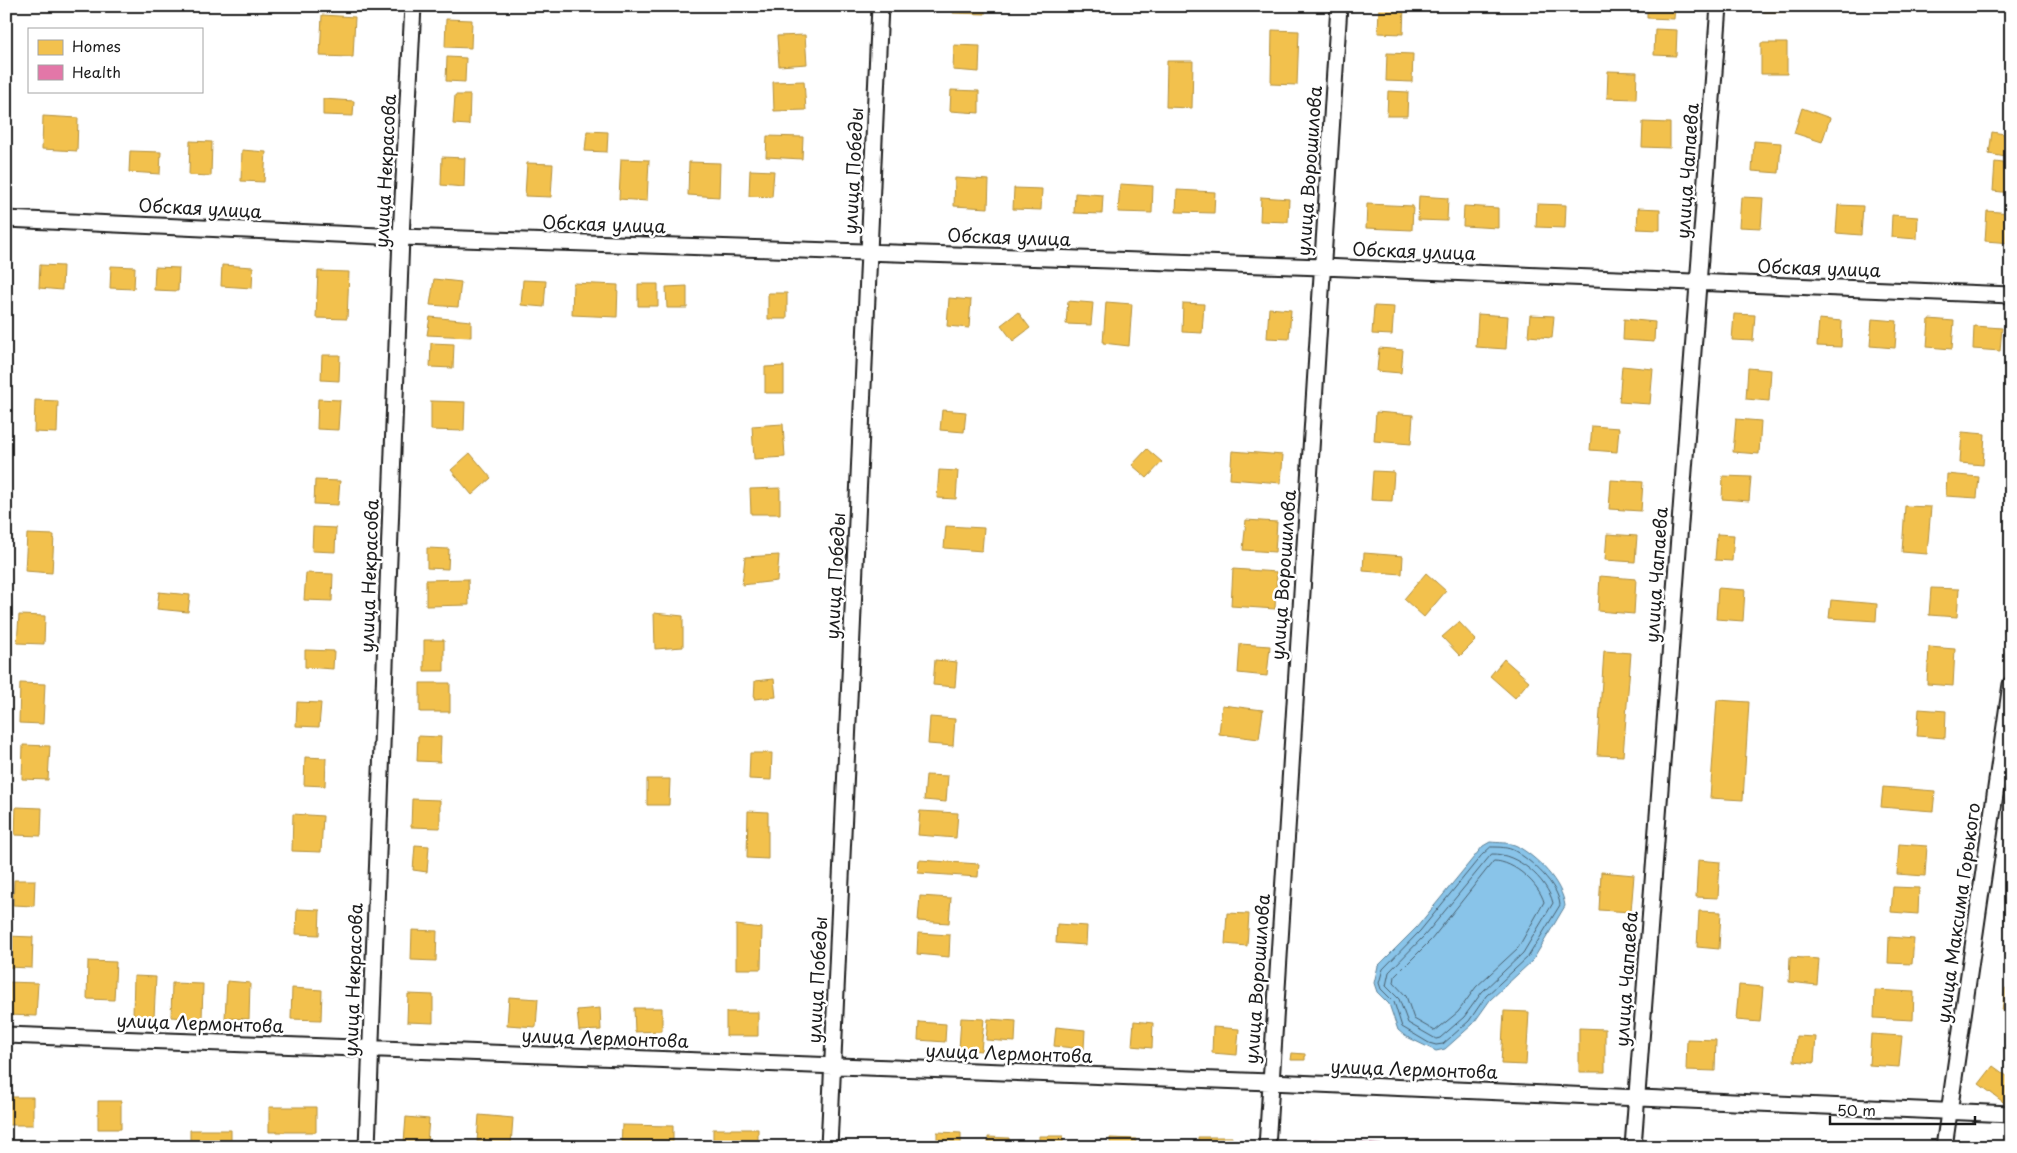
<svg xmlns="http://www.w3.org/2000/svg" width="2017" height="1153" font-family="'Playpen Sans',sans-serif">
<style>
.water{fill:#89c4e9;stroke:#5d8197}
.homes{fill:#f2c14e;stroke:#b2903f}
.health{fill:#e377a8;stroke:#a75c7e}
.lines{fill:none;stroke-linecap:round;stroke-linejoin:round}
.shore{stroke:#485f6e;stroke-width:1}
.minor-casing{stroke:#1c1c1c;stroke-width:19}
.minor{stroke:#fff;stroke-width:15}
.labels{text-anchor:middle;stroke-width:5;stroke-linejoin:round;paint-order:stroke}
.street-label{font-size:18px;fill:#1c1c1c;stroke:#fff}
</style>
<rect width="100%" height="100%" fill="#fff"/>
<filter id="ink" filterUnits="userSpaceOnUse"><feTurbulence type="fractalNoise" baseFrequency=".02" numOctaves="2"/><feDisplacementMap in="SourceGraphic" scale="10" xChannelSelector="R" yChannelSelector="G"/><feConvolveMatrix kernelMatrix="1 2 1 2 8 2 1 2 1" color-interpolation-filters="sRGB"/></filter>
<g filter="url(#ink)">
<!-- water -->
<path class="water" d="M 1490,842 C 1499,843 1509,842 1517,846 C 1538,858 1562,882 1565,906 L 1533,960 L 1490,1000 L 1473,1024 L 1445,1049 L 1436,1051 L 1405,1036 L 1398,1030 L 1389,1004 L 1377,992 L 1374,983 L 1378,966 L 1417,927 L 1483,846 Z"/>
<!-- homes -->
<path class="homes" d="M 47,6 L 87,6 L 87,10 Z
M 785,6 L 805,6 L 805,10 L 785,11 Z
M 954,6 L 985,6 L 985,14 L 953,13 Z
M 1177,6 L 1240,6 L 1240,11 L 1177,9 Z
M 1379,6 L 1404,6 L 1403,34 L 1378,33 Z
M 1647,6 L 1675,6 L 1674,19 L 1647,18 Z
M 1764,6 L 1786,6 L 1786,12 L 1764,12 Z
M 322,15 L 355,17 L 353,57 L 320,56 Z
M 446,19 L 472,20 L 471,48 L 445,47 Z
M 1655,29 L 1677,30 L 1676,56 L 1654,55 Z
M 1272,30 L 1299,31 L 1297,85 L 1271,84 Z
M 805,35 L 807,64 L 779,66 L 777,36 Z
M 1761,43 L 1787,43 L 1787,74 L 1761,74 Z
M 954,45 L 980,46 L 979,72 L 953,70 Z
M 1387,53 L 1413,54 L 1412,82 L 1386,81 Z
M 447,57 L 466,58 L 465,82 L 446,81 Z
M 1167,61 L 1193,61 L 1192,108 L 1166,107 Z
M 2008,65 L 2011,65 L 2011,99 L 2006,98 Z
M 1608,71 L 1637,72 L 1636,99 L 1607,98 Z
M 804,81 L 806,110 L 774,111 L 773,82 Z
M 951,90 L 979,91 L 979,113 L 950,111 Z
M 1388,91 L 1408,92 L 1407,116 L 1387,116 Z
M 455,95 L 470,95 L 469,125 L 453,124 Z
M 323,99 L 354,101 L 353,116 L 323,115 Z
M 1802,108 L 1830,118 L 1822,142 L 1794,133 Z
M 43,116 L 78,118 L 77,151 L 42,149 Z
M 1643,122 L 1670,123 L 1670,148 L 1642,147 Z
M 587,131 L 608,132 L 607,152 L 585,151 Z
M 1992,132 L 2011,135 L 2011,158 L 1989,154 Z
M 767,136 L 803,137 L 802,159 L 766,157 Z
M 190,141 L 212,142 L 211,176 L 189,175 Z
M 1754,141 L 1781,143 L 1779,173 L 1752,171 Z
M 242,150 L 266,152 L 264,182 L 241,181 Z
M 130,151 L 161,152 L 160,174 L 129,172 Z
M 442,157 L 465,158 L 464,187 L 441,185 Z
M 621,159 L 649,160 L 647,201 L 619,199 Z
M 689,162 L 720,163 L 719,197 L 688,195 Z
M 1995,162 L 2011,164 L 2011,193 L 1993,191 Z
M 527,163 L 553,164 L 551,197 L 525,196 Z
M 750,170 L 774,171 L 772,197 L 749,196 Z
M 955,178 L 989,180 L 988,208 L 954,206 Z
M 1120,184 L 1153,186 L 1152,213 L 1118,212 Z
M 1014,188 L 1042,189 L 1041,210 L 1013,209 Z
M 1177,190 L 1215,192 L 1214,213 L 1176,212 Z
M 1075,193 L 1103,195 L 1102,214 L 1074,213 Z
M 1419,196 L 1448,198 L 1447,221 L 1418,220 Z
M 1261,197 L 1289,199 L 1288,222 L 1260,221 Z
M 1741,197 L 1763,198 L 1761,228 L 1739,227 Z
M 1367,204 L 1413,206 L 1412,230 L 1366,228 Z
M 1537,204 L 1566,205 L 1565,228 L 1536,227 Z
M 1838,205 L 1863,206 L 1861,235 L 1836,233 Z
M 1464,206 L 1498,208 L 1498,228 L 1463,226 Z
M 1638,208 L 1660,209 L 1660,230 L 1637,229 Z
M 1987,211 L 2011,213 L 2011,243 L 1985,241 Z
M 1892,215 L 1918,217 L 1917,239 L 1891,237 Z
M 40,265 L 63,266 L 62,290 L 39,288 Z
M 222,265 L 253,267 L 252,288 L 221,286 Z
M 111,266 L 135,267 L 134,289 L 110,288 Z
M 155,267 L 179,268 L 178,291 L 154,290 Z
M 318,271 L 349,272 L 347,319 L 316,318 Z
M 434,279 L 461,282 L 458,307 L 430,305 Z
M 523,280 L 546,281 L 544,307 L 521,305 Z
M 573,283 L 618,285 L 617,317 L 572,315 Z
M 638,284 L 658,284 L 658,306 L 638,306 Z
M 687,286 L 687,308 L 667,308 L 666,287 Z
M 768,293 L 787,293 L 787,319 L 768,319 Z
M 949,298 L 971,300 L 969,328 L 947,326 Z
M 1068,301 L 1093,303 L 1091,325 L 1066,324 Z
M 1106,302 L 1132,304 L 1129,346 L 1103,343 Z
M 1183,303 L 1204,304 L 1202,333 L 1182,332 Z
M 1374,306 L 1394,307 L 1392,335 L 1372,334 Z
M 1269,308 L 1291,310 L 1289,339 L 1267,338 Z
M 1018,312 L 1030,328 L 1013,341 L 1001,325 Z
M 1478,314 L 1508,316 L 1506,349 L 1476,347 Z
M 1734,314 L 1755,315 L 1753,341 L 1732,340 Z
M 1530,315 L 1554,316 L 1552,338 L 1528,336 Z
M 430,317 L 471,321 L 471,337 L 427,335 Z
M 1624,319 L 1655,322 L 1654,342 L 1623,340 Z
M 1819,319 L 1842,321 L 1841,347 L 1817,346 Z
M 1872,319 L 1897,321 L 1895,348 L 1870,346 Z
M 1929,319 L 1954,321 L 1952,349 L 1927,347 Z
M 1974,326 L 2002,328 L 2000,351 L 1973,349 Z
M 431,343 L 454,344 L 453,368 L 430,367 Z
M 1379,348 L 1403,350 L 1401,373 L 1377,371 Z
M 322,355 L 340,355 L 339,381 L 321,380 Z
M 784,366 L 784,393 L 765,393 L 765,367 Z
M 1622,366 L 1653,369 L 1650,404 L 1619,402 Z
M 1748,368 L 1771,370 L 1769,401 L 1746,399 Z
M 318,399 L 340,400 L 338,430 L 317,429 Z
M 35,400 L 58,401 L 57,433 L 34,432 Z
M 431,401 L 465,402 L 464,431 L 431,430 Z
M 942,410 L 966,412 L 964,432 L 940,430 Z
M 1376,412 L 1413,415 L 1411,444 L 1374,441 Z
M 1736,419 L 1761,421 L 1759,454 L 1733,452 Z
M 783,424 L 785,457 L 754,459 L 752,426 Z
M 1592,426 L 1619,428 L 1617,452 L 1590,450 Z
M 1962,432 L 1985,434 L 1983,465 L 1960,463 Z
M 1147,449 L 1162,462 L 1147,478 L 1132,465 Z
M 1232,451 L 1283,455 L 1281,483 L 1230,479 Z
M 470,453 L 491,478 L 472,495 L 451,470 Z
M 939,470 L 958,471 L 956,499 L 937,498 Z
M 1373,471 L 1394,472 L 1392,501 L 1371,500 Z
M 1947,474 L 1979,477 L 1977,498 L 1946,496 Z
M 1723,476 L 1751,477 L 1749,501 L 1722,499 Z
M 315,480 L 340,481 L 338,505 L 314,504 Z
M 1611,480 L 1643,482 L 1641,511 L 1609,509 Z
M 780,488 L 780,514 L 751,514 L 750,489 Z
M 1905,506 L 1931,507 L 1927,554 L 1902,552 Z
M 1246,520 L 1277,522 L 1275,552 L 1243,550 Z
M 946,526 L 984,528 L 982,551 L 944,548 Z
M 313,527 L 336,528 L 335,552 L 312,551 Z
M 27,534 L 54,535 L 52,573 L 25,571 Z
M 1607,534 L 1637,536 L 1635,562 L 1605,560 Z
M 1717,534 L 1734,535 L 1732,561 L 1715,560 Z
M 427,548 L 449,549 L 448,569 L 427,568 Z
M 1364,553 L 1403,556 L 1402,574 L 1363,571 Z
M 779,555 L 777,581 L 742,585 L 745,557 Z
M 1233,569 L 1277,572 L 1275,609 L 1231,606 Z
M 306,573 L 333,574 L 332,601 L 304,600 Z
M 1426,573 L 1446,591 L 1424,617 L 1404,599 Z
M 1600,576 L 1636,579 L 1634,614 L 1598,611 Z
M 468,579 L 469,605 L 426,606 L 426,580 Z
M 1718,588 L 1745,590 L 1743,621 L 1716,619 Z
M 1931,588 L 1959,589 L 1957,617 L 1929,615 Z
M 159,592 L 190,595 L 188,612 L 157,609 Z
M 1831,600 L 1877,604 L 1876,621 L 1829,618 Z
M 654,613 L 683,616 L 683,647 L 655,649 Z
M 19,615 L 45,616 L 44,644 L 17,643 Z
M 1459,622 L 1476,640 L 1460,656 L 1442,637 Z
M 424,640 L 444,640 L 444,671 L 424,671 Z
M 1240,644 L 1270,646 L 1267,676 L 1238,673 Z
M 1929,647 L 1955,649 L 1953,686 L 1927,684 Z
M 305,650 L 334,651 L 333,669 L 305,667 Z
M 1604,651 L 1631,653 L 1623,756 L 1597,755 Z
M 1504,659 L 1529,681 L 1515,698 L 1490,676 Z
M 935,660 L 957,662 L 955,687 L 933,685 Z
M 774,679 L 776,697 L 754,699 L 755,681 Z
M 20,683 L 45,684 L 43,724 L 19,723 Z
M 420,683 L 450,683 L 450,712 L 420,712 Z
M 1717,700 L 1749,702 L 1743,800 L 1710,798 Z
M 297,702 L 321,703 L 319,727 L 296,726 Z
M 1222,705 L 1263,710 L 1259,739 L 1219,734 Z
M 1919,709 L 1946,711 L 1945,738 L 1917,736 Z
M 930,717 L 955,719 L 953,746 L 928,744 Z
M 418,736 L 441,737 L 440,762 L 417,761 Z
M 23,745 L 50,746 L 48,780 L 22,779 Z
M 750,753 L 772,753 L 771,780 L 749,779 Z
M 305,757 L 326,758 L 325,786 L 304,785 Z
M 926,775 L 948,776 L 946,802 L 924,800 Z
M 647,779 L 670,779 L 669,805 L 647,805 Z
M 1883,787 L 1935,791 L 1933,811 L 1881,807 Z
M 412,799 L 440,800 L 440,828 L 411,827 Z
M 16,807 L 42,808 L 41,836 L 15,835 Z
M 748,811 L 768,812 L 768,859 L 747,858 Z
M 920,811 L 958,813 L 956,838 L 918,835 Z
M 293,814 L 323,816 L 321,852 L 292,851 Z
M 1899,844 L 1927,846 L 1925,876 L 1897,874 Z
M 415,845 L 429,846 L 427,872 L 413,870 Z
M 919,860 L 979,864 L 978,877 L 918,873 Z
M 1698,860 L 1720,862 L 1718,898 L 1696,897 Z
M 1601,872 L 1634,875 L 1631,912 L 1599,910 Z
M 14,880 L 35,880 L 34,906 L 13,905 Z
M 1893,887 L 1919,888 L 1918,914 L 1891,912 Z
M 920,896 L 951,898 L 949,923 L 918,921 Z
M 297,909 L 320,910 L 319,935 L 296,934 Z
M 1699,911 L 1721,912 L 1719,949 L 1697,947 Z
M 1227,913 L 1249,914 L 1247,946 L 1225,944 Z
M 1057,924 L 1087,926 L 1086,945 L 1056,943 Z
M 736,925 L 762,928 L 761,969 L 736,969 Z
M 412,930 L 437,931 L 436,961 L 411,960 Z
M 918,933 L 950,935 L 949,957 L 917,954 Z
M 7,936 L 33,937 L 32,968 L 6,967 Z
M 1889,937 L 1914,939 L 1912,964 L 1888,963 Z
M 1790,957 L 1819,959 L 1817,985 L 1789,982 Z
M 88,961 L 116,962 L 114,1000 L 87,999 Z
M 134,976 L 156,977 L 154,1017 L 133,1015 Z
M 227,981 L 250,983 L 249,1019 L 225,1018 Z
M 6,982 L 38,983 L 36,1016 L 6,1015 Z
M 172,983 L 203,984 L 202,1019 L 171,1017 Z
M 1739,985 L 1763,987 L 1760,1022 L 1736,1020 Z
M 292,988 L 322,990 L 321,1020 L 291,1019 Z
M 2005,988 L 2011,989 L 2011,1012 L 2002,1011 Z
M 1875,990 L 1914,992 L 1913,1020 L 1874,1018 Z
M 408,994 L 433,995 L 433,1023 L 407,1022 Z
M 509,997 L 538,999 L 536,1027 L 507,1025 Z
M 600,1008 L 601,1030 L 579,1031 L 577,1010 Z
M 634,1008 L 662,1008 L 662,1031 L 635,1032 Z
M 1504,1011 L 1529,1012 L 1526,1065 L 1501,1064 Z
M 726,1012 L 758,1012 L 758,1036 L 726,1036 Z
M 961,1018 L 984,1019 L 981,1051 L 959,1049 Z
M 988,1019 L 1016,1021 L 1015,1042 L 986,1040 Z
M 1134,1021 L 1153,1023 L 1152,1048 L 1132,1046 Z
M 919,1022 L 946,1024 L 945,1042 L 918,1040 Z
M 1056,1027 L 1085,1030 L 1084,1049 L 1054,1046 Z
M 1213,1027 L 1239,1029 L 1237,1055 L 1212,1053 Z
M 1579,1028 L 1605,1029 L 1605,1072 L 1579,1072 Z
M 1871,1034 L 1902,1036 L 1899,1067 L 1869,1065 Z
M 1796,1036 L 1816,1037 L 1814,1063 L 1794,1061 Z
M 1687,1039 L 1716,1040 L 1715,1071 L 1686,1070 Z
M 1292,1053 L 1305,1054 L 1305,1060 L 1291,1060 Z
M 1993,1066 L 2011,1079 L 2010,1107 L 1979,1084 Z
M 6,1097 L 33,1097 L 33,1125 L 6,1125 Z
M 98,1101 L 121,1101 L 121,1129 L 98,1129 Z
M 269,1107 L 316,1107 L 316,1132 L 269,1132 Z
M 479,1115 L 513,1118 L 511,1145 L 477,1142 Z
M 406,1117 L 429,1119 L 427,1143 L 404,1142 Z
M 622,1125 L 673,1126 L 673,1147 L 621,1147 Z
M 713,1129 L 758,1129 L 758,1147 L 713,1147 Z
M 190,1130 L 231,1130 L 231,1147 L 190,1147 Z
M 937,1132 L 961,1133 L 961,1147 L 937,1147 Z
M 1039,1136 L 1063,1136 L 1063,1147 L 1039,1147 Z
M 988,1137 L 1009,1138 L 1009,1147 L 988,1147 Z
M 1198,1137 L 1232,1137 L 1232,1147 L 1198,1147 Z
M 1110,1138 L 1136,1139 L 1135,1147 L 1110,1147 Z
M 6,1142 L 24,1142 L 24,1147 L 6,1147 Z"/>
<!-- health -->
<path class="health" d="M 1314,1139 L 1409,1147 L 1313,1147 Z"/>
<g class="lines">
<!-- shore -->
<path class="shore" d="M 1491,847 C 1499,847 1508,847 1515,851 C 1532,861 1558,884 1560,905 L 1528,957 L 1486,996 L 1469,1021 L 1443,1044 L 1436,1045 L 1429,1043 L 1402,1027 L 1394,1002 L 1381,989 L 1379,983 L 1383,969 L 1420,931 L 1481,856 Z
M 1492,854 C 1517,853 1547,879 1553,903 L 1523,953 L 1482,992 L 1464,1017 L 1440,1038 L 1436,1039 L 1408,1023 L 1399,999 L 1386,986 L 1389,972 L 1425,935 Z
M 1494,861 C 1514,861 1539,884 1544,902 L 1518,948 L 1476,987 L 1458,1012 L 1435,1031 L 1414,1019 L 1406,996 L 1394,983 L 1395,976 L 1431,940 Z"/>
<!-- minor casing -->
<g class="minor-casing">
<path id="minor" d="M 6,219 L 401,237 L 1322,267 L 2011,295
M 6,1035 L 1270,1082 L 2011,1114
M 367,1147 L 401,237 L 413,6
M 829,1147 L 880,6
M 1267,1147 L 1339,6
M 1633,1147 L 1719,6
M 1944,1147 L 2011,684"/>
</g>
<!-- minor -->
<use href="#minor" class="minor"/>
</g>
</g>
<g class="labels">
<!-- street labels -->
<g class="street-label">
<text transform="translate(386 171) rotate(-87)" y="6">улица Некрасова</text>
<text transform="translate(854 171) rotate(-87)" y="6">улица Победы</text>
<text transform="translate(1310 171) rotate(-86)" y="6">улица Ворошилова</text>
<text transform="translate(1688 171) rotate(-86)" y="6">улица Чапаева</text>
<text transform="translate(200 209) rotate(3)" y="6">Обская улица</text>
<text transform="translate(604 225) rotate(2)" y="6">Обская улица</text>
<text transform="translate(1009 238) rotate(2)" y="6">Обская улица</text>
<text transform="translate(1414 252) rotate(2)" y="6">Обская улица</text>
<text transform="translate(1819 269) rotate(2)" y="6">Обская улица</text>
<text transform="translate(1284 575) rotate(-86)" y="6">улица Ворошилова</text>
<text transform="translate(1657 575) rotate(-86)" y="6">улица Чапаева</text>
<text transform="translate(370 576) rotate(-88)" y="6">улица Некрасова</text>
<text transform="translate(836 576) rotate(-87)" y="6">улица Победы</text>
<text transform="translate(1959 913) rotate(-82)" y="6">улица Максима Горького</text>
<text transform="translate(1258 979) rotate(-86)" y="6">улица Ворошилова</text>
<text transform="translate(1627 979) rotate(-86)" y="6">улица Чапаева</text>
<text transform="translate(354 980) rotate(-88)" y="6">улица Некрасова</text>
<text transform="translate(818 980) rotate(-87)" y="6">улица Победы</text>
<text transform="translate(200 1024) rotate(2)" y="6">улица Лермонтова</text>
<text transform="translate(605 1039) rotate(2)" y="6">улица Лермонтова</text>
<text transform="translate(1009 1054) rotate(2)" y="6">улица Лермонтова</text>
<text transform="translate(1414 1070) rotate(2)" y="6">улица Лермонтова</text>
</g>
</g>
<!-- margin -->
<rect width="2017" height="1153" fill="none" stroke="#fff" stroke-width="25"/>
<rect x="12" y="12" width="1992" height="1128" fill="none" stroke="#1c1c1c" stroke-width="2" filter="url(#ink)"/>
<!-- legend -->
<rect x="28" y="28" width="175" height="65" fill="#ffffff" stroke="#a4a4a4"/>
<rect x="38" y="40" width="25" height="15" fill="#f2c14e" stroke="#a4a4a4"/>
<text x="72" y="52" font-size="15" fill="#1c1c1c">Homes</text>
<rect x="38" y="65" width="25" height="15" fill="#e377a8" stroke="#a4a4a4"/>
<text x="72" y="78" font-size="15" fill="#1c1c1c">Health</text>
<!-- scale -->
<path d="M1830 1116v8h145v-8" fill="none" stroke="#1c1c1c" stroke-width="2.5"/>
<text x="1837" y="1116" font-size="15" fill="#1c1c1c" stroke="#ffffff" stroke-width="4" paint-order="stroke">50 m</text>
</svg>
